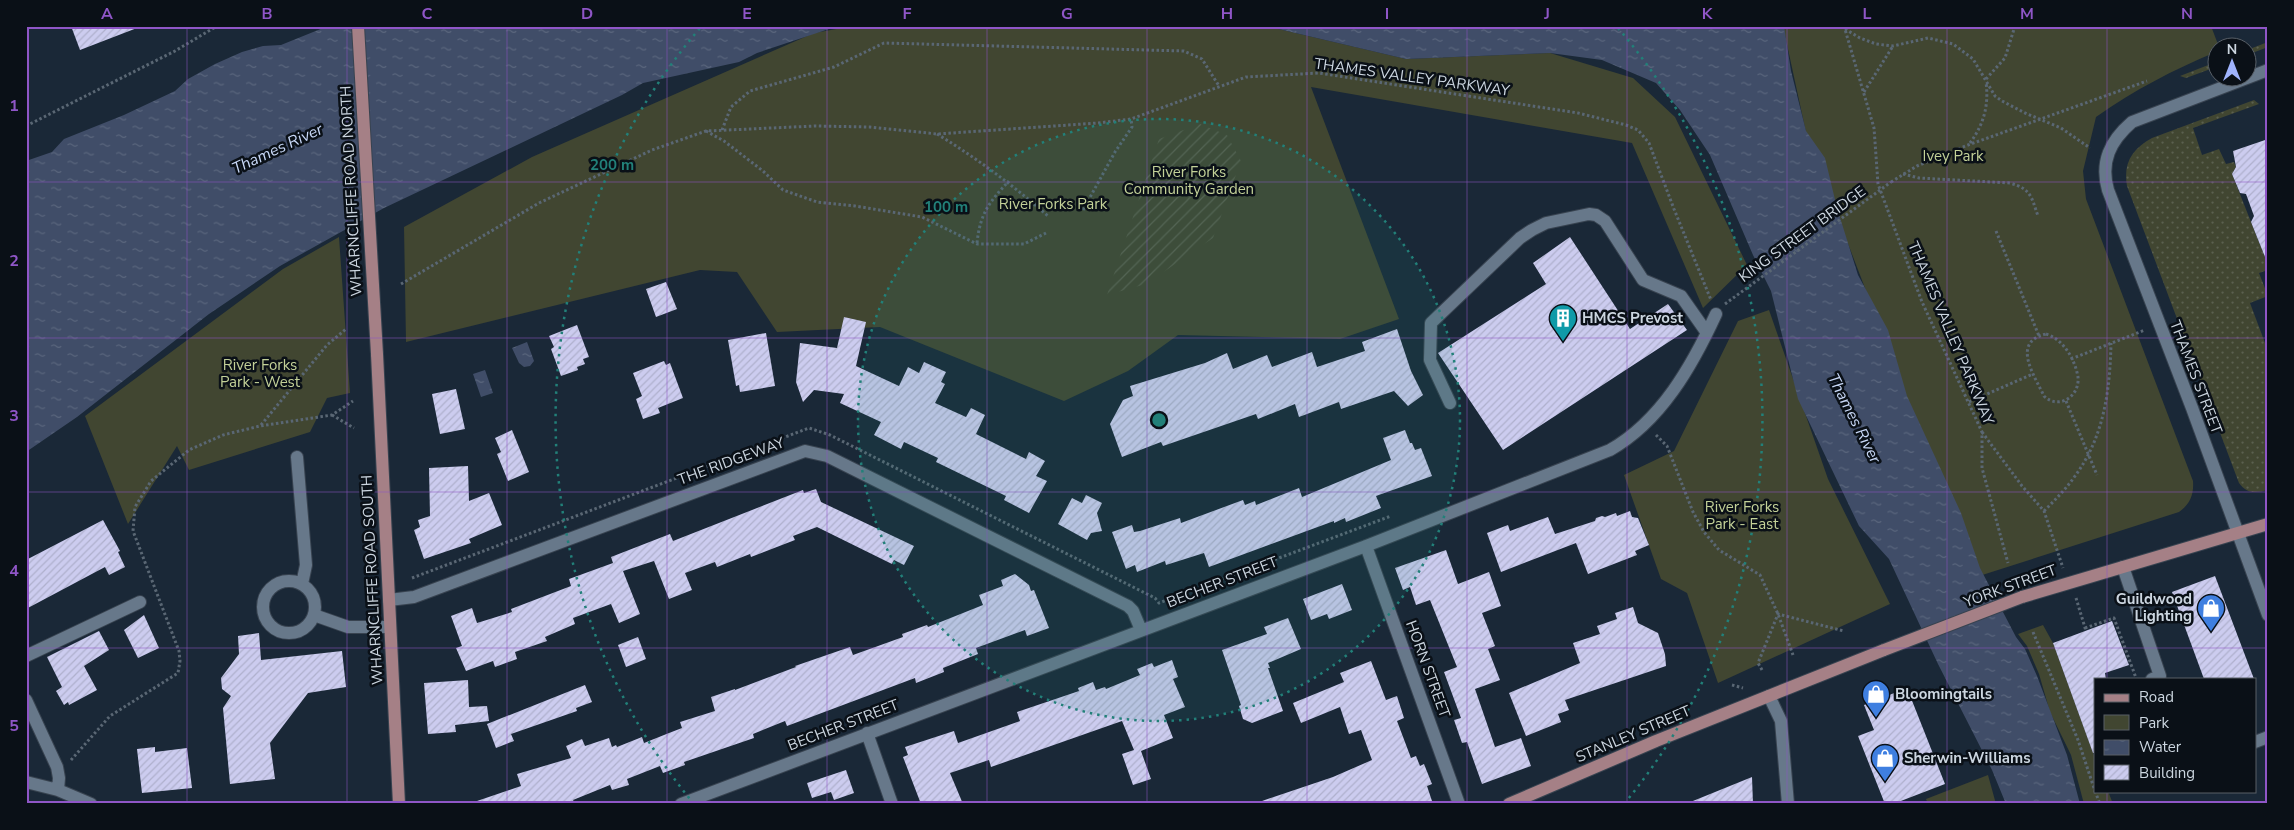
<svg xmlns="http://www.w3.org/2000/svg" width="2294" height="830" font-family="'Nunito Sans',sans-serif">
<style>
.grass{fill:url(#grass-dots)}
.park{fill:#414631}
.garden{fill:url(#garden-furrows)}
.water{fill:url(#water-ripples)}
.building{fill:url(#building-hatch)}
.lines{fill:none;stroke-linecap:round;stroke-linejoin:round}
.minor-casing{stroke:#384350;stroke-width:14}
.major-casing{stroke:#384350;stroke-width:14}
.path{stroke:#5a6774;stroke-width:3;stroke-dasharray:2.5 2.5;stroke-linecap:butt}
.minor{stroke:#67788a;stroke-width:12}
.major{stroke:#a58086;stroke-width:12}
.major-bridge-casing{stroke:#384350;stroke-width:14;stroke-linecap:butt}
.path-bridge{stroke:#5a6774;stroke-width:3;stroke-dasharray:2.5 2.5;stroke-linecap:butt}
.major-bridge{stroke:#a58086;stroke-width:12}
.grid{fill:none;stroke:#8f56c7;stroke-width:1;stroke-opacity:0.55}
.ring{fill:none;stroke:#228079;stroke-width:2.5;stroke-dasharray:2.5 5}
.labels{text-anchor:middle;stroke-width:5;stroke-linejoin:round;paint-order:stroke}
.street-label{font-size:15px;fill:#ccd6e0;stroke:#0a1017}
.park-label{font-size:15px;fill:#c3d198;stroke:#0a1017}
.poi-label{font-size:15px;font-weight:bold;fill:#ccd6e0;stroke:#0a1017;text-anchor:start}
.water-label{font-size:16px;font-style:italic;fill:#c8d8f7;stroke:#0a1017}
.centre{fill:#228079;stroke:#0a1017;stroke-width:2.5}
.ring-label{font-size:15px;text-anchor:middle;font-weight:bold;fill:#228079;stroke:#0a1017;stroke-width:5;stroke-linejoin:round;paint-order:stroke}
.neatline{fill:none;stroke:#8f56c7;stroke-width:2}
.grid-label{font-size:16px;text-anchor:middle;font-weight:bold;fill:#8f56c7}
</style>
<defs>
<pattern id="grass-dots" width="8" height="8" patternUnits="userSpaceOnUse" patternTransform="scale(1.25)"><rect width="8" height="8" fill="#414631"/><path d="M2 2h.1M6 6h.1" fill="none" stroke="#5b604f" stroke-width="1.8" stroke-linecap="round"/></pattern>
<pattern id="garden-furrows" width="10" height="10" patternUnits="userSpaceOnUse" patternTransform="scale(1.25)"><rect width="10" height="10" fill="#414631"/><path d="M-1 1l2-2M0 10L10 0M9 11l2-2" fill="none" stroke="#5b604f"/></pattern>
<pattern id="water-ripples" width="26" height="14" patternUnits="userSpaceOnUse" patternTransform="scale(1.25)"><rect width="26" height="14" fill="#404d68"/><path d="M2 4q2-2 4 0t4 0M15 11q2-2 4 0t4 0" fill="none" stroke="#5a667d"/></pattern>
<pattern id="building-hatch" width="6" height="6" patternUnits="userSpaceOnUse" patternTransform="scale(1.25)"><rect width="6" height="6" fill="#ccccef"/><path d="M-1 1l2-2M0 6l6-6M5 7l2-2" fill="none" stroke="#afb0cd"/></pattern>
</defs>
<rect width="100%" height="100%" fill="#1a2837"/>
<!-- grass -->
<path class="grass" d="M 2268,42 L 2268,47 L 2247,55 L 2247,50 Z
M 2216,62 L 2216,67 L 2186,78 L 2180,76 Z
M 2254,100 L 2259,104 L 2193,128 L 2202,155 L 2219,149 L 2226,164 L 2234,162 L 2236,167 L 2232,174 L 2268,265 L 2268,270 L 2259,273 L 2268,296 L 2250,303 L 2268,351 L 2268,490 C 2255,493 2247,494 2239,483 L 2127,186 C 2123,163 2132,149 2152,138 Z"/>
<!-- park -->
<path class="park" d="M 853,26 L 1266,26 L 1406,59 L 1550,53 L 1633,78 L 1675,117 L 1747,265 L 1703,308 L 1632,143 L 1311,87 L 1399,319 L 1340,339 L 1178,335 L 1128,371 L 1064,401 L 880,327 L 777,332 L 737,272 L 700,270 L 406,342 L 404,227 L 532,157 L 814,33 Z
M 1783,26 L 2211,26 L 2219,47 L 2216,48 L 2216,52 C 2173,70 2134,90 2096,117 L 2083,171 L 2086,199 L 2193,481 C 2194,495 2190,504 2179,512 L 1976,577 L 1807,137 Z
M 339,237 L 350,393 L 327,398 L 310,432 L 189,470 L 177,446 L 128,524 L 85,416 L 283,269 Z
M 1769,310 L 1828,479 L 1890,604 L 1718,683 L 1687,593 L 1661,579 L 1624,475 L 1674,451 L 1738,321 Z
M 2043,625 L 2053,643 L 2095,758 L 2095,791 L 2108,791 L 2113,804 L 2084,804 L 2071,755 L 2050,712 L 2039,674 L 2027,646 L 2018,634 Z
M 1988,775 L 1996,804 L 1928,804 L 1926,799 Z"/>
<!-- garden -->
<path class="garden" d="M 1200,124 L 1227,135 L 1241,161 L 1213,238 L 1146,284 L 1107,295 L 1159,139 Z"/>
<!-- water -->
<path class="water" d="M 328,26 L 838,26 L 757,53 L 739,62 L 643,83 L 622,95 L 384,208 L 280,266 L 209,314 L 77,417 L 26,452 L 26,161 L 52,152 L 64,139 L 124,115 L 175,91 L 188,79 L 215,64 L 242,52 L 263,46 L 281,45 Z
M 1266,26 L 1784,26 L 1791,71 L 1806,131 L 1825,158 L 1837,208 L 1858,275 L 1888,330 L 1907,396 L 1961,513 L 1980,568 L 2016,637 L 2025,649 L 2037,676 L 2067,755 L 2080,804 L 2006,804 L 1992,770 L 1938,664 L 1889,559 L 1859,526 L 1798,399 L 1771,291 L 1753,255 L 1710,155 L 1680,110 L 1656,83 L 1602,60 L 1550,53 L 1406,59 Z
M 527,342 L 534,361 L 530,366 L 524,367 L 519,363 L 512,348 Z
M 485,370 L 493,393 L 481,397 L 473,374 Z"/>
<!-- building -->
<path class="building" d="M 71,26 L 137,26 L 137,28 L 80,50 Z
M 2268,139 L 2268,262 L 2267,262 L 2251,222 L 2254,216 L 2246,194 L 2240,193 L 2232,174 L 2236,167 L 2233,151 Z
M 1570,237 L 1630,329 L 1668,304 L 1687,330 L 1503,450 L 1438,353 L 1546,284 L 1533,263 Z
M 666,282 L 677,309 L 656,317 L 646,289 Z
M 844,317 L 866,322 L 856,366 L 899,386 L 908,367 L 919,373 L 924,362 L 946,372 L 941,382 L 945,384 L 935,403 L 966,417 L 971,408 L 985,415 L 976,434 L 1026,459 L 1029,452 L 1045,461 L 1036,476 L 1047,481 L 1029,513 L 1004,500 L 1006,496 L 936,462 L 938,458 L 904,442 L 901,449 L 874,435 L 881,422 L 840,403 L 844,394 L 814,390 L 803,402 L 796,382 L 800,343 L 837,348 Z
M 577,325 L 589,357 L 583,359 L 585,364 L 577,367 L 578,370 L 561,376 L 551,349 L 554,347 L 549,336 Z
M 1397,329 L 1411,371 L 1423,395 L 1408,406 L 1394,391 L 1341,409 L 1339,402 L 1299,417 L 1295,404 L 1258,419 L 1256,414 L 1163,446 L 1161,442 L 1122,457 L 1110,424 L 1123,400 L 1133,396 L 1130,386 L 1205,363 L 1227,353 L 1233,369 L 1267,355 L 1272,367 L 1312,352 L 1317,367 L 1365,351 L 1362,342 Z
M 766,333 L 775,386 L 740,392 L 739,385 L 736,386 L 728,340 Z
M 664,361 L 666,365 L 670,363 L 683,398 L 658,408 L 660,413 L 643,419 L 636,399 L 642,396 L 633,373 Z
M 456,389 L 465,429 L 440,434 L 432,394 Z
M 512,430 L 529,472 L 508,481 L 497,454 L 501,452 L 495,438 Z
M 1405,430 L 1410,443 L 1412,443 L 1415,450 L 1421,448 L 1432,476 L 1376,496 L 1381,508 L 1346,522 L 1345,518 L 1334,523 L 1334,521 L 1209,567 L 1204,553 L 1166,565 L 1165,561 L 1137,572 L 1135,565 L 1126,569 L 1112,532 L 1132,525 L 1134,532 L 1140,531 L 1180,518 L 1181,523 L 1243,500 L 1245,505 L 1255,501 L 1256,505 L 1299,488 L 1302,497 L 1391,460 L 1383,438 Z
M 468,466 L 469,501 L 489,493 L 502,525 L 469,539 L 471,543 L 424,559 L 414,530 L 420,527 L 418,520 L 430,516 L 429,468 Z
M 816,489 L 821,502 L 914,546 L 904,565 L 894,560 L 892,564 L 817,527 L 793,536 L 795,540 L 751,557 L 750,554 L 717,567 L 715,562 L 685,573 L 692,590 L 669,599 L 654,561 L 623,571 L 640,614 L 619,623 L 611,604 L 573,618 L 575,624 L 545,637 L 547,641 L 515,652 L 517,659 L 495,667 L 493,661 L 466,671 L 456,648 L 462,646 L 451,616 L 472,608 L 477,623 L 512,612 L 511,609 L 571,586 L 569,579 L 613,563 L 611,557 L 670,534 L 673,541 L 803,490 L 804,493 Z
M 1086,495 L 1102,503 L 1097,513 L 1102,531 L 1091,533 L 1087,540 L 1058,524 L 1072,498 L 1082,503 Z
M 1630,511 L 1632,517 L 1638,518 L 1649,545 L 1635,551 L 1637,555 L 1588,574 L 1576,543 L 1501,572 L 1487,533 L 1508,525 L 1510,531 L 1548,517 L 1555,534 L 1595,521 L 1596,518 L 1602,516 L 1605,517 L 1616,513 L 1617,516 Z
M 103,520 L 120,551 L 118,552 L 125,567 L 109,575 L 105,567 L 26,609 L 26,560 Z
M 1446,550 L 1458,584 L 1489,572 L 1501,606 L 1482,613 L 1495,646 L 1488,649 L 1500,680 L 1475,689 L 1495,747 L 1521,738 L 1531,766 L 1482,784 L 1467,742 L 1462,743 L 1454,720 L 1461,718 L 1444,672 L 1457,667 L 1430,600 L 1416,605 L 1410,587 L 1403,590 L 1395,568 Z
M 1015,574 L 1029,585 L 1031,591 L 1034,590 L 1049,628 L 1027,636 L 1025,630 L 976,648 L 978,654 L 943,668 L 944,672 L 916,683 L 915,678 L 787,726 L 785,721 L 753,734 L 754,738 L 684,762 L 685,765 L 663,773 L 660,766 L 627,779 L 629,785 L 612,790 L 610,785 L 573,800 L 575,804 L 478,804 L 477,801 L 521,786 L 517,774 L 571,758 L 566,746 L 582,739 L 585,746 L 609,738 L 612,747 L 616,745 L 617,747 L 642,737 L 644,743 L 669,733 L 682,728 L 680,722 L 715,711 L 711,697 L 735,689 L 735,690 L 796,667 L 795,666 L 850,647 L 853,655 L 903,637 L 902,634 L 927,625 L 928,627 L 983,605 L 979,595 L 1003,586 L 1001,580 Z
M 2215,576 L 2254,679 L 2204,679 L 2172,592 Z
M 1342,584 L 1352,610 L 1329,619 L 1327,614 L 1311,620 L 1303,599 Z
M 1633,607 L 1638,623 L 1658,633 L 1665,654 L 1666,666 L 1565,700 L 1569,710 L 1558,714 L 1561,722 L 1526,736 L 1509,693 L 1580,663 L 1573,643 L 1600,634 L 1597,626 L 1617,619 L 1615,613 Z
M 144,615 L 159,648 L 138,658 L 124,630 Z
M 1288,618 L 1301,649 L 1268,663 L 1270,668 L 1268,668 L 1283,711 L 1252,723 L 1243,719 L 1239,706 L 1241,705 L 1222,650 L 1267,634 L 1264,627 Z
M 2112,621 L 2129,665 L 2105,673 L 2106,679 L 2095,679 L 2095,753 L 2093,753 L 2053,643 Z
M 99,631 L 109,650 L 84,666 L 97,690 L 69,705 L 68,702 L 64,705 L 56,691 L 62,687 L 47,657 Z
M 259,633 L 261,660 L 342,651 L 346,687 L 308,693 L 270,743 L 275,779 L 230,784 L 223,708 L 231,696 L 222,689 L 221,678 L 239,654 L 238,636 Z
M 638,637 L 646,659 L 626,667 L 618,645 Z
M 1172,660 L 1178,677 L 1173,679 L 1185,707 L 1164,715 L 1173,738 L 1141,751 L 1151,779 L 1133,785 L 1122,754 L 1134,750 L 1122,721 L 991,767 L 989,760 L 950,773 L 963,804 L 921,804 L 903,757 L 908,755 L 905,747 L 954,731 L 958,743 L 1020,721 L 1017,712 L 1079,691 L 1078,688 L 1093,682 L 1096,690 L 1105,687 L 1106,689 L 1140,675 L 1137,669 L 1152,663 L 1154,667 Z
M 1371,661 L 1386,700 L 1397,696 L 1404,718 L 1397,721 L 1411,758 L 1416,756 L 1420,766 L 1424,764 L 1432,784 L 1427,786 L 1433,804 L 1262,804 L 1262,801 L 1333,777 L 1372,760 L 1361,730 L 1349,734 L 1340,707 L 1301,723 L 1293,703 L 1344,682 L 1340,673 Z
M 468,680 L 469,707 L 487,706 L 489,721 L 455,725 L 456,732 L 428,734 L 424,683 Z
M 585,685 L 592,702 L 576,708 L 577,711 L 511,734 L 514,741 L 496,748 L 487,724 Z
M 1907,688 L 1945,784 L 1893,804 L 1885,804 L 1858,736 L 1874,730 L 1864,705 Z
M 155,747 L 155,752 L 187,748 L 192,788 L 142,793 L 137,749 Z
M 846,770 L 854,793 L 834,800 L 831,792 L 812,798 L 807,783 Z
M 1752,777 L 1753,804 L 1688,804 L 1688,803 Z"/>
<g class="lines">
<!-- minor casing -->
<g class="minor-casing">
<path id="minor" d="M 2268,70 L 2132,122 C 2110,141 2100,162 2108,190 L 2192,408 L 2268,615
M 1450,403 L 1430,360 L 1431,323 L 1520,238 L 1532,230 L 1546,223 L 1589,214 L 1596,215 L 1605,221 L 1643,280 L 1681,296 L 1707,333
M 297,457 L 306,565 L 302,584
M 1366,546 L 1459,804
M 2123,567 L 2160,676 L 2152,679
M263 607a26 26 0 1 1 52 0a26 26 0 1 1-52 0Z
M 389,600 L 414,597 L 805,451 L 827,456 L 1128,606 L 1133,611 L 1141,630
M 314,615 L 348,627 L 390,627
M 26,656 L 140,602
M 1769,696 L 1781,721 L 1788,804
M 26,700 L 57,767 L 59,778 L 58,790
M 867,733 L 892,804
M 2255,742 L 2268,737
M 26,782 L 58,790 L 91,804
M 681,804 L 1366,546 L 1610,450 C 1661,421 1692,366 1716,314"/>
</g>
<!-- major casing -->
<g class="major-casing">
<path id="major" d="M 377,354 L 399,804
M 2022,597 L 2268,524
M 1509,804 L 1656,741 L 1884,650"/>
</g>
<!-- path -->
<path class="path" d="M 1844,26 L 1874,128 L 1878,184 L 1922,302 L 1982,432 L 1982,468 L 2008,563
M 1845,29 L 1860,38 L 1876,44 L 1893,46 L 1928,38 L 1953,44 L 1973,59 L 1995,96 L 2002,101 L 2025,113 L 2061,128 L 2090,148
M 1986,79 L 2005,58 L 2015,26
M 1864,92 L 1893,46
M 26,126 L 175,51 L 217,26
M 722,130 L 731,107 L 750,91 L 834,67 L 884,43 L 1184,51 L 1202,59 L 1219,86
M 706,131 L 724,141 L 763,171 L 783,190 L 817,202 L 855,206 L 922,217 L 977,244 L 1024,244 L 1046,233
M 937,134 C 978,159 1014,186 1049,217
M 1970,143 C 1984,124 1989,105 1986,82
M 1903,174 L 1919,178 L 2010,183 C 2031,189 2031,196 2038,216
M 1891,182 L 1917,166 L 1968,145 L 2147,81
M 1083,210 L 1115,152 L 1132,127 L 1131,119
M 1996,231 L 2039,336
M 977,243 C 980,214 989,202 1009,181
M 401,284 L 539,203 L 652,150 L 706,131 L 815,126 L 870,127 L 937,134 L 1098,123 L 1131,119 L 1246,77 L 1319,73 L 1578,113 L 1626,125 L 1638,130 L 1649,143 L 1674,209 L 1711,300
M 2046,334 C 2063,339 2075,359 2078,377 C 2080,397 2058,410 2044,396 C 2034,375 2011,342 2046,334 Z
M 2071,359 L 2145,330
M 2066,401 L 2097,475
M 1969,402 L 2033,374
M 332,415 L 354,428
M 261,425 L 327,345 L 346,329
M 1982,432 L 2022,486 L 2044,511 L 2063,568
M 1656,435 L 1667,446 L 1693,512 L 1704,532 L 1719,550 L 1760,575 L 1778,614 L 1793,655
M 2044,511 C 2055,500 2066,489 2075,476 C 2104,437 2110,390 2111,343
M 412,578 L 809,428 L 830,435 L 1155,598 L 1159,603 L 1391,516
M 2076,598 L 2086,631
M 2085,628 L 2114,618 L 2136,678
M 2033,632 L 2078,740 L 2095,791
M 1762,670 L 1758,663 L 1778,614 L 1844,631
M 1732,685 L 1743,688
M 71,760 L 110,716 L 178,673 L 180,661 L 179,651 L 133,531 L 135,507 L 151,481 L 189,450 L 223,435 L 260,426 L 332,415 L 353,401
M 2095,791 L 2100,804"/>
<!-- minor -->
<use href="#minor" class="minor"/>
<!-- major -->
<use href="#major" class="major"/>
<!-- major-bridge casing -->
<g class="major-bridge-casing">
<path id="major-bridge" d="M 358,26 L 377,354
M 1884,650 L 2022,597"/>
</g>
<!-- path-bridge -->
<path class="path-bridge" d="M 1725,304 L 1891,182"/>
<!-- major-bridge -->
<use href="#major-bridge" class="major-bridge"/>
</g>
<!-- grid -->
<path class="grid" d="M 187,26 L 187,804M 347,26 L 347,804M 507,26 L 507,804M 667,26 L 667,804M 827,26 L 827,804M 987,26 L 987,804M 1147,26 L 1147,804M 1307,26 L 1307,804M 1467,26 L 1467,804M 1627,26 L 1627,804M 1787,26 L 1787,804M 1947,26 L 1947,804M 2107,26 L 2107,679M 26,182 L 2268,182M 26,338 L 2268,338M 26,492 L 2268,492M 26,648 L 2268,648M 2107,791 L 2107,804"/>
<!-- distance rings -->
<circle cx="1159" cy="420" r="301" fill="#228079" fill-opacity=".12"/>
<g class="ring">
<circle cx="1159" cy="420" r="301"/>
<path d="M694 804A603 603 0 0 1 700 28M1618 28A603 603 0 0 1 1624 804"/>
</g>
<!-- icons -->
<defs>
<g id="building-pin" transform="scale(1.4375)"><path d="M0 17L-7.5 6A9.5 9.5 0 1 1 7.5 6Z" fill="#0f9aa8" stroke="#0a1017"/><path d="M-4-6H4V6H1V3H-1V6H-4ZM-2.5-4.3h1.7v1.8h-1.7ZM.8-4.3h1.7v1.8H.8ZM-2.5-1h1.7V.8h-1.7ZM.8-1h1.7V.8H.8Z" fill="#fff"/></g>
<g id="shop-pin" transform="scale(1.4375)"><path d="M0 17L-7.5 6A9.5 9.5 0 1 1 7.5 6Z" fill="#3f7fe0" stroke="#0a1017"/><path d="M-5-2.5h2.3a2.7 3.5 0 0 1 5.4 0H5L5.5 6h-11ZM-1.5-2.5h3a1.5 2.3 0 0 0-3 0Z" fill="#fff"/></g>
</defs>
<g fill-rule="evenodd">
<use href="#building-pin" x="1563" y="318"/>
<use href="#shop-pin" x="2211" y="608"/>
<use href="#shop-pin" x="1876" y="694"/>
<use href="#shop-pin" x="1885" y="758"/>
</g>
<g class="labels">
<!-- street labels -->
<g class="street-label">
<text transform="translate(1412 77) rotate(8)" y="5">THAMES VALLEY PARKWAY</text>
<text transform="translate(351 191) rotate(-93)" y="5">WHARNCLIFFE ROAD NORTH</text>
<text transform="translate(1802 234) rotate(-36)" y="5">KING STREET BRIDGE</text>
<text transform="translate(1951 333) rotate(67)" y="5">THAMES VALLEY PARKWAY</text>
<text transform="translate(2196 377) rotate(69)" y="5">THAMES STREET</text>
<text transform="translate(731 461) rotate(-20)" y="5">THE RIDGEWAY</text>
<text transform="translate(372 580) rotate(-93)" y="5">WHARNCLIFFE ROAD SOUTH</text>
<text transform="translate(1222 582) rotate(-21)" y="5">BECHER STREET</text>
<text transform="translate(2010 586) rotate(-20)" y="5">YORK STREET</text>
<text transform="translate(1428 669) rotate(70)" y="5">HORN STREET</text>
<text transform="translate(843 725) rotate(-21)" y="5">BECHER STREET</text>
<text transform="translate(1633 734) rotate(-23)" y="5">STANLEY STREET</text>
</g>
<!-- park labels -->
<g class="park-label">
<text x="1953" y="161">Ivey Park</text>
<text x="1189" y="177">River Forks<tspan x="1189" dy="17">Community Garden</tspan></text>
<text x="1053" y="209">River Forks Park</text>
<text x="260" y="370">River Forks<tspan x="260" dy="17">Park - West</tspan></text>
<text x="1742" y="512">River Forks<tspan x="1742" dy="17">Park - East</tspan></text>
</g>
<!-- poi labels -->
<g class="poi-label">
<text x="1582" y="323">HMCS Prevost</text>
<text x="2192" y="604" text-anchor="end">Guildwood<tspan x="2192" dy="17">Lighting</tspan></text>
<text x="1895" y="699">Bloomingtails</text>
<text x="1904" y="763">Sherwin-Williams</text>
</g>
<!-- water labels -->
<g class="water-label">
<text transform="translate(277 148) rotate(-25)" y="6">Thames River</text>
<text transform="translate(1855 418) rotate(63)" y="6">Thames River</text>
</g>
</g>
<circle cx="1159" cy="420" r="8" class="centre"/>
<g class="ring-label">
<text x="612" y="170">200 m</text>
<text x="946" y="212">100 m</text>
</g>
<!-- border -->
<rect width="2294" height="830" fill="none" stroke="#0a1017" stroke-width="55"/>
<!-- legend -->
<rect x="2094" y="678" width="162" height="115" fill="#0a1017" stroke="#585f67"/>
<rect x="2104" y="694" width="25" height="8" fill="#a58086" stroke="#585f67"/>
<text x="2139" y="702" font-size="15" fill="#ccd6e0">Road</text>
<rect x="2104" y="715" width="25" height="15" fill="#414631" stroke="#585f67"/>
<text x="2139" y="728" font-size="15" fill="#ccd6e0">Park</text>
<rect x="2104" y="740" width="25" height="15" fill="url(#water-ripples)" stroke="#585f67"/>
<text x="2139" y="752" font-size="15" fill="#ccd6e0">Water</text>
<rect x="2104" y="765" width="25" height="15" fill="url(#building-hatch)" stroke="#585f67"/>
<text x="2139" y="778" font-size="15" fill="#ccd6e0">Building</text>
<!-- north arrow -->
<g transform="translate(2232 62)"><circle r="24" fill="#0a1017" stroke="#585f67"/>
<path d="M0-4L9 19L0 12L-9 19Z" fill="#9fb3fd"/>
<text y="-8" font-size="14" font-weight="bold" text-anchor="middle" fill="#ccd6e0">N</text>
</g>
<rect x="28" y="28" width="2238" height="774" class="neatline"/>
<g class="grid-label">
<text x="107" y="19">A</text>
<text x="267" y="19">B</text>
<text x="427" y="19">C</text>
<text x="587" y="19">D</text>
<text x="747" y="19">E</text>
<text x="907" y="19">F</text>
<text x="1067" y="19">G</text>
<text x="1227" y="19">H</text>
<text x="1387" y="19">I</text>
<text x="1547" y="19">J</text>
<text x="1707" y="19">K</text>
<text x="1867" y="19">L</text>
<text x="2027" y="19">M</text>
<text x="2187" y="19">N</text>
<text x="14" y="111">1</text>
<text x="14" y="266">2</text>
<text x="14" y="421">3</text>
<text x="14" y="576">4</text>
<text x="14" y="731">5</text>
</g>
</svg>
